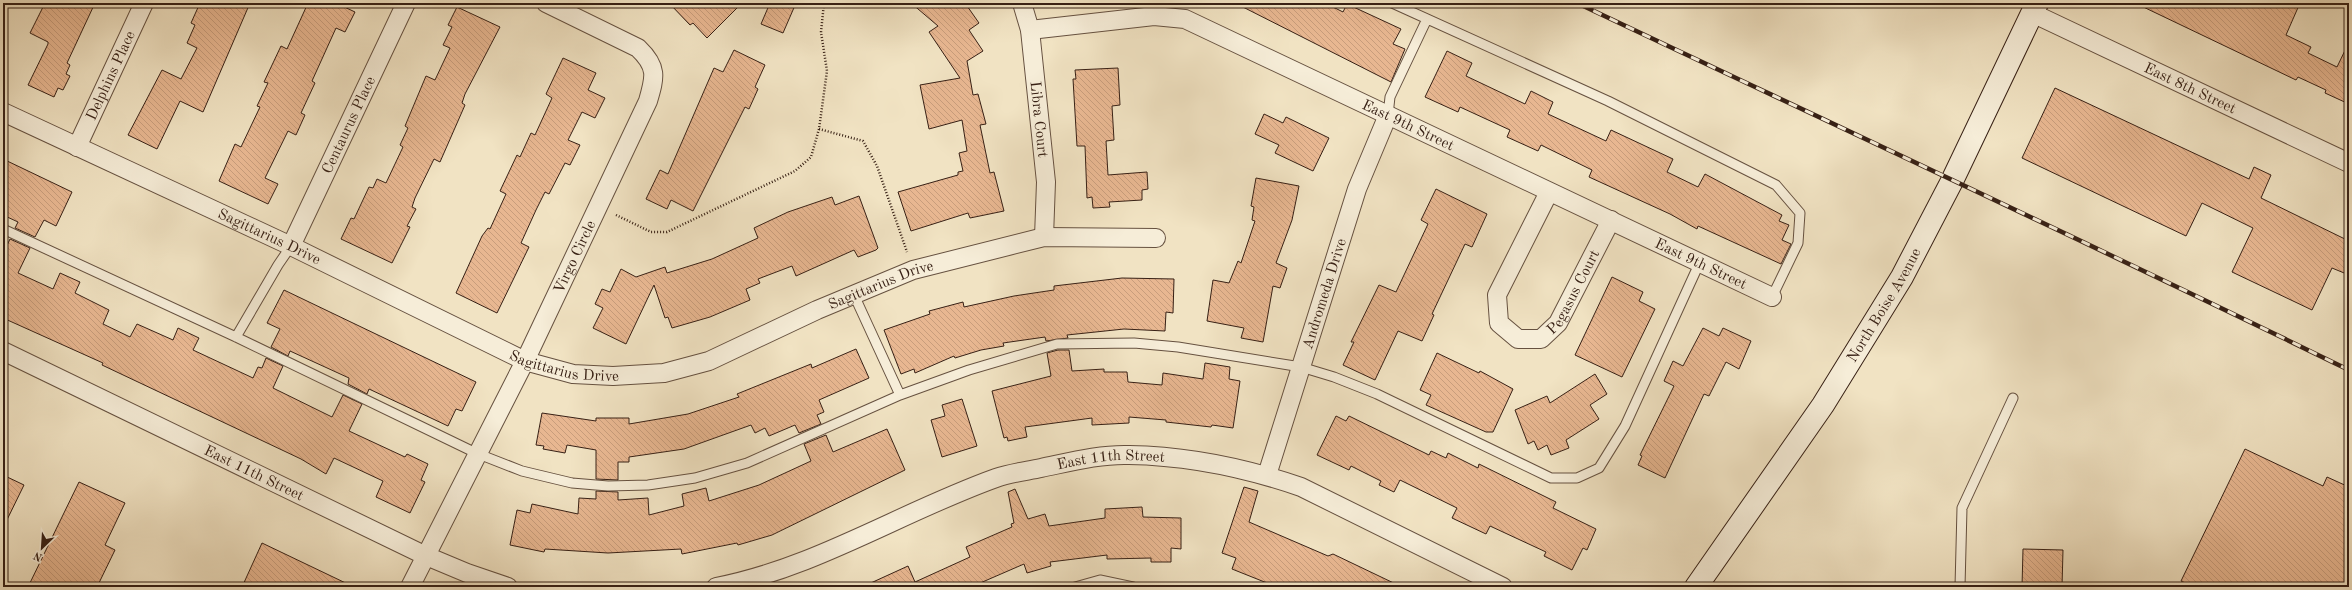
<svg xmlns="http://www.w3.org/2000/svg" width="2352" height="590" font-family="'Old Standard TT',serif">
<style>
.building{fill:url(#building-back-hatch);stroke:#372015}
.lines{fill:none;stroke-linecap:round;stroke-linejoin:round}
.lane-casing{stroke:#665140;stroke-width:11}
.street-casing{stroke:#665140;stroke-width:20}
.secondary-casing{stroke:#372015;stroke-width:24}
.path{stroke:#372015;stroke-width:2.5;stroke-dasharray:1 2;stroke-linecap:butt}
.lane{stroke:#f6edd8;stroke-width:9}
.street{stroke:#f6edd8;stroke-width:18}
.secondary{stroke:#f6edd8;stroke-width:22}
.rail-casing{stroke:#372015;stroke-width:4.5}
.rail{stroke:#f6edd8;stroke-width:3;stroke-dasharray:9;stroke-linecap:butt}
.labels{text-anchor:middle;stroke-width:3;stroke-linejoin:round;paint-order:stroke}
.street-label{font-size:15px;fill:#372015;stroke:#f6edd8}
</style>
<defs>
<pattern id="building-back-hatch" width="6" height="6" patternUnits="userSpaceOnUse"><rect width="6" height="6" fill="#e8b791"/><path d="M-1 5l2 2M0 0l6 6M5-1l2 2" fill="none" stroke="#c89d7c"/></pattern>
</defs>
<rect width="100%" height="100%" fill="#f1e3c3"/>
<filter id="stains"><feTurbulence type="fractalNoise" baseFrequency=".005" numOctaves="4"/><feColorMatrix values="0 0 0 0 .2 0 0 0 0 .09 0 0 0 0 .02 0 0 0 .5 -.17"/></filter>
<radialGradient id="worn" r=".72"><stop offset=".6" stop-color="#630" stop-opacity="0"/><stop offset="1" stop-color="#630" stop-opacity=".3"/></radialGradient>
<!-- building -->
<path class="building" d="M 45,3 L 95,3 L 67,63 L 70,65 L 66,74 L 70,76 L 63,90 L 58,88 L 54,97 L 28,85 L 48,44 L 48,42 L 30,33 Z
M 200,3 L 250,3 L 203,112 L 180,101 L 157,149 L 128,135 L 162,70 L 181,79 L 197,48 L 187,43 L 195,25 L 191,23 Z
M 308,3 L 336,3 L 355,12 L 345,32 L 336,28 L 312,81 L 315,83 L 301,113 L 305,115 L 296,135 L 288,131 L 265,178 L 278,184 L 268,204 L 219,181 L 235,144 L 241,147 L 260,107 L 257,106 L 268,83 L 264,82 L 281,46 L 287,49 Z
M 669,3 L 742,3 L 707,38 L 693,23 L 690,25 Z
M 770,3 L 796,3 L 783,33 L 761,24 Z
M 911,3 L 965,3 L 979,23 L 969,30 L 983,51 L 967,61 L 973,95 L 978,94 L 986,124 L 980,125 L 990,173 L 994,172 L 1004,211 L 970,218 L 968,213 L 911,231 L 898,192 L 958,175 L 958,172 L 963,171 L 959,153 L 967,151 L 962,120 L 929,129 L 920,85 L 960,78 L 929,32 L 938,26 Z
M 1235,3 L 1325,3 L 1343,12 L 1347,4 L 1401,29 L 1393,44 L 1405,49 L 1391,82 Z
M 2135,3 L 2300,3 L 2286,35 L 2311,47 L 2308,53 L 2337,67 L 2349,42 L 2349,104 L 2325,93 L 2326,90 L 2298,77 L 2296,80 Z
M 457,7 L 500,27 L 465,94 L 462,103 L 465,105 L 440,162 L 434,159 L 415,198 L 412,207 L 416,209 L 407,226 L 410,227 L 392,263 L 341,239 L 351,218 L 354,219 L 369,187 L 373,188 L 377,179 L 386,183 L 403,147 L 400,145 L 408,128 L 405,126 L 426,76 L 435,80 L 450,48 L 443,45 L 452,27 L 448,25 Z
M 734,50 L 765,65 L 755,87 L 758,89 L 749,109 L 745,107 L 693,211 L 671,200 L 667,209 L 646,199 L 660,170 L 668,174 L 714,68 L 723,72 Z
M 1447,51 L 1472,63 L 1466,76 L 1525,104 L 1531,91 L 1553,102 L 1548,114 L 1606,141 L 1611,130 L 1673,159 L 1667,172 L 1698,187 L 1705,174 L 1782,215 L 1779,221 L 1789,225 L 1782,240 L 1791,244 L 1781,264 L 1698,226 L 1697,229 L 1670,214 L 1589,177 L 1592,170 L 1541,145 L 1538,151 L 1507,137 L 1510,130 L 1460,107 L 1458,112 L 1425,97 Z
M 563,58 L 596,73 L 588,90 L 605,98 L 595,118 L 582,112 L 568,140 L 580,145 L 570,165 L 565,163 L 549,194 L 545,192 L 536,210 L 521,243 L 529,247 L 497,313 L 456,293 L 482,236 L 488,228 L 490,229 L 506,194 L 500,191 L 517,155 L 520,157 L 531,133 L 535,135 L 552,98 L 546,94 Z
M 1118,68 L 1120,105 L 1112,106 L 1114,140 L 1106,141 L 1108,175 L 1147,172 L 1148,189 L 1142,190 L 1142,200 L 1109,202 L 1110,207 L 1093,208 L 1092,197 L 1087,198 L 1085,146 L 1077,146 L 1073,79 L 1076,79 L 1075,70 Z
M 2055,88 L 2249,179 L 2254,167 L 2271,175 L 2261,198 L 2349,241 L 2349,275 L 2332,268 L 2312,310 L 2232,272 L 2253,228 L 2202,203 L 2186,236 L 2022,158 Z
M 1264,114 L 1283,123 L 1286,117 L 1329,138 L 1313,171 L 1275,153 L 1279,145 L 1255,134 Z
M 3,159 L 72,192 L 56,226 L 44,220 L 35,237 L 15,228 L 18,222 L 3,215 Z
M 1256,178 L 1299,186 L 1292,220 L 1276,263 L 1287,268 L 1280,288 L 1273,286 L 1263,342 L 1241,338 L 1244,328 L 1207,321 L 1213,280 L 1229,283 L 1238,261 L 1241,263 L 1255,221 L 1252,220 L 1254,207 L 1251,206 Z
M 1436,189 L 1487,214 L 1472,247 L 1465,244 L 1432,314 L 1434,315 L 1422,341 L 1398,331 L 1375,380 L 1343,365 L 1354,342 L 1351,342 L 1379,285 L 1396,292 L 1428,224 L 1421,220 Z
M 859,196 L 878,248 L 876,250 L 858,257 L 854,250 L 796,276 L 792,266 L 758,279 L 760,283 L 746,289 L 750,300 L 710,317 L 672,328 L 668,317 L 665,318 L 654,285 L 626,344 L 593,328 L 603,308 L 595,304 L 602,289 L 610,292 L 621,269 L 636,277 L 665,267 L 667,273 L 712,259 L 758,238 L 754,228 L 788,212 L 832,197 L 835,205 Z
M 10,239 L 30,248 L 18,273 L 53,289 L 60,273 L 80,282 L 75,293 L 109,310 L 103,324 L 130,337 L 137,324 L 173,340 L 178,328 L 199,338 L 193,350 L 253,378 L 258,367 L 262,368 L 266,358 L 283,366 L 273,388 L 332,417 L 343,395 L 362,404 L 349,431 L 405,457 L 407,454 L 428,464 L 421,480 L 425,482 L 410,513 L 376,497 L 383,481 L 334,458 L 326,474 L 301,459 L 102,365 L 103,363 L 3,318 L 3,254 Z
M 1612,277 L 1643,292 L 1639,301 L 1655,309 L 1622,377 L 1575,355 Z
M 1122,278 L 1174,279 L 1173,313 L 1166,312 L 1165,331 L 1124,329 L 1067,335 L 1068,338 L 1046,341 L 1045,337 L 1003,343 L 1004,346 L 981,350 L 955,358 L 954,356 L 915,373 L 914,369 L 901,374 L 884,330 L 930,314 L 929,311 L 963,302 L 964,307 L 1014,296 L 1054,290 L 1054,286 Z
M 284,290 L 476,382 L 462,411 L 456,409 L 448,426 L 369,389 L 367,394 L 348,384 L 349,378 L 290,351 L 288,356 L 271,347 L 280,329 L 267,323 Z
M 1703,328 L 1719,336 L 1723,328 L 1751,341 L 1739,369 L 1726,362 L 1709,396 L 1704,394 L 1665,478 L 1638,465 L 1642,456 L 1640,455 L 1674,386 L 1664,381 L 1673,361 L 1683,366 Z
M 856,349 L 869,378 L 819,400 L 824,412 L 817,415 L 821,424 L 799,433 L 795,425 L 769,436 L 765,428 L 755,433 L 751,425 L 684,449 L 629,457 L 629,462 L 618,462 L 618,480 L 596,479 L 596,450 L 567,445 L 565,453 L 543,449 L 544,446 L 536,445 L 542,413 L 596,421 L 596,418 L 629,418 L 629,424 L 688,414 L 739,397 L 737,394 L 811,364 L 812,368 Z
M 1058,350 L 1069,350 L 1072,371 L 1104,369 L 1104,372 L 1127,372 L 1128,382 L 1162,385 L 1163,373 L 1203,379 L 1205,363 L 1230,367 L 1229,379 L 1240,381 L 1233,428 L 1212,425 L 1211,427 L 1166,422 L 1166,420 L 1129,417 L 1129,423 L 1092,425 L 1092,418 L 1025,427 L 1027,437 L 1008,441 L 1007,437 L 1004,438 L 992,391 L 1051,376 L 1047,353 Z
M 1437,353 L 1479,373 L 1480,371 L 1513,389 L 1493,432 L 1486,432 L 1426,405 L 1431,395 L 1420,390 Z
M 1595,374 L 1607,394 L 1590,405 L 1599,419 L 1566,440 L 1569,448 L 1551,455 L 1547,445 L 1538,450 L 1534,441 L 1528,444 L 1515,410 L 1547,396 L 1550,403 Z
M 962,399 L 977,446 L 942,457 L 931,420 L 945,416 L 942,405 Z
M 1336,416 L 1346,421 L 1349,416 L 1429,455 L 1431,451 L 1446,458 L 1448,453 L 1478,468 L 1479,464 L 1556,502 L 1553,508 L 1596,529 L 1587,550 L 1583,548 L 1572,570 L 1544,556 L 1546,552 L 1490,526 L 1486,534 L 1452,518 L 1457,508 L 1400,480 L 1394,492 L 1379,485 L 1381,481 L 1351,466 L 1349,470 L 1317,455 Z
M 887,429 L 905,470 L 772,535 L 738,545 L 737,543 L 682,554 L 681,549 L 608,553 L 545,549 L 544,552 L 510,545 L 517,510 L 530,513 L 532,504 L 578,514 L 579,498 L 596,499 L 596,491 L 618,492 L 618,500 L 648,498 L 649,515 L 684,506 L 682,494 L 706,488 L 709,501 L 759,485 L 811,461 L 804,444 L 826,435 L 833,452 Z
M 2245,449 L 2323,486 L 2327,477 L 2349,487 L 2349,587 L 2193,587 L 2181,581 Z
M 3,475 L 24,485 L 3,528 Z
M 79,482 L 125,503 L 105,545 L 115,550 L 97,587 L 28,587 Z
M 1244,487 L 1258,491 L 1249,522 L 1328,556 L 1333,554 L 1402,587 L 1277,587 L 1232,569 L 1236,558 L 1222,553 Z
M 1015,489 L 1028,519 L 1045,514 L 1049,526 L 1105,518 L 1105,509 L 1142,507 L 1143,517 L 1181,518 L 1181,549 L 1171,548 L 1171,562 L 1151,562 L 1151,558 L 1107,559 L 1107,555 L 1050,562 L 1051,566 L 1027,573 L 1024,564 L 971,587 L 862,587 L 908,566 L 915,582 L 970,557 L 966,547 L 1012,527 L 1011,524 L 1014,523 L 1008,492 Z
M 262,543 L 354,587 L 242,587 Z
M 2023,549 L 2063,550 L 2062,587 L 2022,587 Z"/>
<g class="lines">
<!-- lane casing -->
<g class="lane-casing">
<path id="lane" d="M 1392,3 L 1608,101 L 1776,185 L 1800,213 L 1798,243 L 1772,297
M 1388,115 L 1390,97 L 1427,19
M 3,229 L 236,337 L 476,453 L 522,471 L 572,483 L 608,486 L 648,485 L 695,478 L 747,463 L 900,395 L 969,370 L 1057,344 L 1134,343 L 1178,347 L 1301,367 L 1334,377 L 1377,394 L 1551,478 L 1577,478 L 1599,468 L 1625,426 L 1699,264
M 854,295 L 900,395
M 236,337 L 278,265 L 291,246
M 1075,587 L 1100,580 L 1133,587
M 1960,587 L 1962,508 L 2013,398"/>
</g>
<!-- street casing -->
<g class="street-casing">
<g id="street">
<path id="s1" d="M 1022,3 L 1030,30 L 1046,182 L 1044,237"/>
<path id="s2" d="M 2032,13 L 2349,163"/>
<path id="s3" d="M 1030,30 L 1154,16 L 1185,19 L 1772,297"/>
<path id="s4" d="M 3,112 L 291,246 L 525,361 L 573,374 L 613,376 L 664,373 L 709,361 L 817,310 L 913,270 L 1044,237 L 1156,238"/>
<path id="s5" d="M 77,147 L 144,3"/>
<path id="s6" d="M 1549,192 L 1497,295 L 1499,323 L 1518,339 L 1541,339 L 1558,323 L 1611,220"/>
<path id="s7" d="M 291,246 L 406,3"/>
<path id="s8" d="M 3,351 L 424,555 L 467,573 L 508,587"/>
<path id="s9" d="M 1267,475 L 1357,189 L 1388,115"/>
<path id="s10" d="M 410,587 L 525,361 L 648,101 C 655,77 658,67 638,48 L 546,3"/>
<path id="s11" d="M 716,587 C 815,568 901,512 996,478 C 1010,473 1027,471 1041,468 C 1070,462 1100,454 1129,455 C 1188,456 1246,468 1301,487 L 1503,587"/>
</g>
</g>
<!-- secondary casing -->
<g class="secondary-casing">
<g id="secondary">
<path id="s12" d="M 1696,587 L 1823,405 L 1902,277 L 1952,181 L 2037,3"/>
</g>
</g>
<!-- path -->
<path class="path" d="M 819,129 L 863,141 L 877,166 L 907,252
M 616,215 L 651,232 L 667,232 L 795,171 L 811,157 L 819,129 L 827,71 L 821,32 L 824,3"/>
<!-- lane -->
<use href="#lane" class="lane"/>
<!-- street -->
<use href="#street" class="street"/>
<!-- secondary -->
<use href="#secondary" class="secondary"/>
<!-- rail casing -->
<g class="rail-casing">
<path id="rail" d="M 1577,3 C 1835,125 2093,245 2349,370"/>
</g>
<!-- rail -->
<use href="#rail" class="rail"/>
</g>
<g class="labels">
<!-- street labels -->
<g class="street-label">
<text dy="5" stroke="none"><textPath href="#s5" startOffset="79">Delphins Place</textPath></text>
<text dy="5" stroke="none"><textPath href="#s2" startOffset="175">East 8th Street</textPath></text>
<text dy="5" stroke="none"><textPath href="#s1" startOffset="118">Libra Court</textPath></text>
<text dy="5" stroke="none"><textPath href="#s7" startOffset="134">Centaurus Place</textPath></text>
<text dy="5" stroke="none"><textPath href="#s3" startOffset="403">East 9th Street</textPath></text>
<text dy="5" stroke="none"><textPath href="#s4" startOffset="294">Sagittarius Drive</textPath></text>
<text dy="5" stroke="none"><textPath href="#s10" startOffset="369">Virgo Circle</textPath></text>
<text dy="5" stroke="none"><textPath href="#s3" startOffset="727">East 9th Street</textPath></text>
<text dy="5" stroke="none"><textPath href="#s4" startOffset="954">Sagittarius Drive</textPath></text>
<text dy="5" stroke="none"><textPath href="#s6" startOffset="249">Pegasus Court</textPath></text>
<text dy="5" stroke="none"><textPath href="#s9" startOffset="190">Andromeda Drive</textPath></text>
<text dy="5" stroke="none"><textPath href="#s12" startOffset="339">North Boise Avenue</textPath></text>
<text dy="5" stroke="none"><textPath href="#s4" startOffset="618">Sagittarius Drive</textPath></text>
<text dy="5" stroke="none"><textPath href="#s11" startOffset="418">East 11th Street</textPath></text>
<text dy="5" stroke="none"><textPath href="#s8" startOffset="279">East 11th Street</textPath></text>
</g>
</g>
<!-- margin -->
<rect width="2352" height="590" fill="none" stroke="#f1e3c3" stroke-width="16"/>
<rect x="4" y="4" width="2344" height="582" fill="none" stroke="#372015" stroke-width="2"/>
<rect x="8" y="8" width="2336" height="574" fill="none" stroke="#372015"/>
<!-- north arrow -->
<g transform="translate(42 548) rotate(205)" stroke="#f6edd8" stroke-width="3" paint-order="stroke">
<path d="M0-3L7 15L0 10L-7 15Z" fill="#372015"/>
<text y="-6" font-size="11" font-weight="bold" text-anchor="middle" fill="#372015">N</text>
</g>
<rect width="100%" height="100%" filter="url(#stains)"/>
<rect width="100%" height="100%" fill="url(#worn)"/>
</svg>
